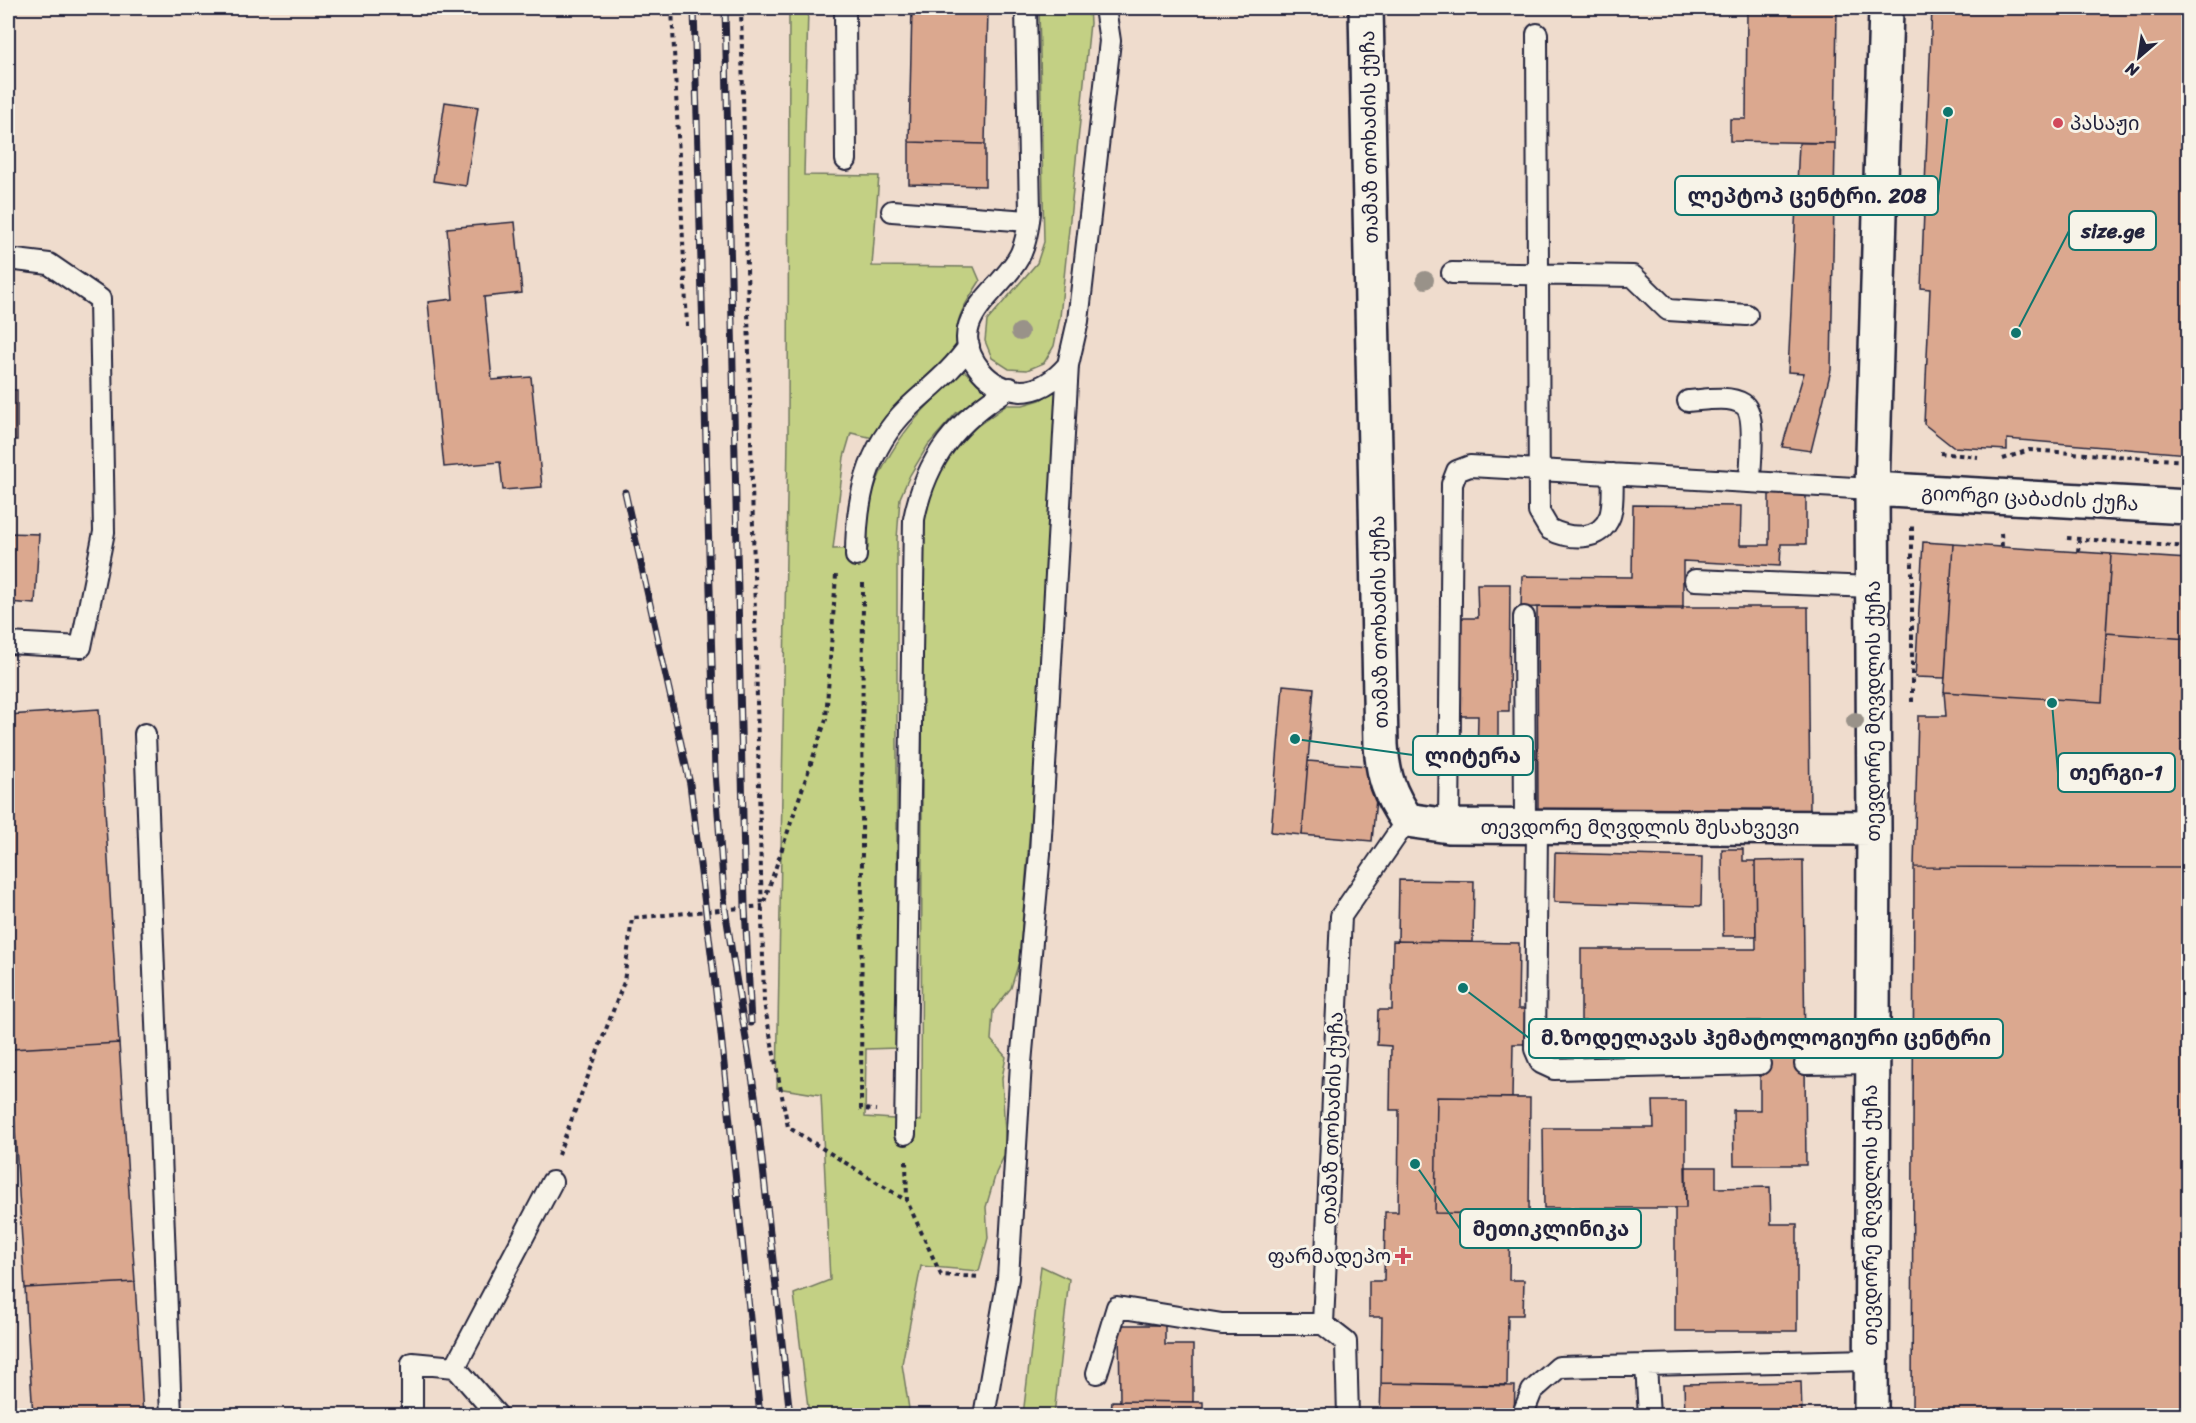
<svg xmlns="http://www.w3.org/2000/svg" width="2196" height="1423" font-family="Sriracha,'Noto Sans Georgian',sans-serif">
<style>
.green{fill:#c3d084;stroke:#727960;stroke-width:1.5}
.building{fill:#dba88f;stroke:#22223b;stroke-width:1.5}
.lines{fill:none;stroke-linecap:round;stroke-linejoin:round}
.service-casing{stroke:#22223b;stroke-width:24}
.minor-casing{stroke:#22223b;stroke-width:38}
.path{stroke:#22223b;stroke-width:4;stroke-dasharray:4.5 4.5;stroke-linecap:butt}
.service{stroke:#f7f3e8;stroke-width:20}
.minor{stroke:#f7f3e8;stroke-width:33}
.rail-casing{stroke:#22223b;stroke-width:7}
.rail{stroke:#f7f3e8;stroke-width:4.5;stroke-dasharray:14;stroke-linecap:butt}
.tree{fill:#999289}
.poi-dot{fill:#d1495b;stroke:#f7f3e8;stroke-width:2}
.labels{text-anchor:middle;stroke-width:6;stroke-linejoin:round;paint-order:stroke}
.poi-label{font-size:20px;fill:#22223b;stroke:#f7f3e8;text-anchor:start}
.street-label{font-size:20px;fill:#22223b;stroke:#f7f3e8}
.leader{fill:none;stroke:#0f766e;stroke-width:2}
.callout-dot{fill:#0f766e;stroke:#f7f3e8;stroke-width:2}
.callout{fill:#f7f3e8;stroke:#0f766e;stroke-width:2}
.callout-label{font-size:21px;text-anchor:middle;font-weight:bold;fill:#22223b}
</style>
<rect width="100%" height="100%" fill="#efdccd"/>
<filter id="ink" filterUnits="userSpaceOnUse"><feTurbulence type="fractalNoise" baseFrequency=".0167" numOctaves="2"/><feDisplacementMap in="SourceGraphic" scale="12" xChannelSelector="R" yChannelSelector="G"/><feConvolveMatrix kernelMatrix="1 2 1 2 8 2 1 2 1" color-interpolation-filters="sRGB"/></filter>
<g filter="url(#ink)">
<!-- green -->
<path class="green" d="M 789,8 L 808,8 L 804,175 L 879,176 L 872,266 L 974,267 L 980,281 C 963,308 954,317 957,350 L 884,419 L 873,438 L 851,433 L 844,457 L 833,549 L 868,548 C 868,536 866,522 868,511 C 880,453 921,408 964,371 L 990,392 L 956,413 L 928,445 L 910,475 L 900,498 L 897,539 L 897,1048 L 866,1049 L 865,1117 L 921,1121 L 923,519 L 931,482 L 949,455 L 976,427 L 1007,405 L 1023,405 L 1040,400 L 1059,388 L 1043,669 L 1019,962 L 1011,988 L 993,1011 L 991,1040 L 1006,1057 L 1002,1078 L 1006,1152 L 996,1173 L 986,1207 L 988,1238 L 979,1271 L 921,1266 L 902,1364 L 910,1415 L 809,1415 L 794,1294 L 830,1280 L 821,1095 L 777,1088 L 788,438 Z
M 1039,8 L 1089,8 L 1090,23 L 1060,317 L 1054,346 L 1044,363 L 1027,370 L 1009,369 L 992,358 L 985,341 L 987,321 L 1037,263 L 1044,242 Z
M 1041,1266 L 1069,1279 L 1054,1415 L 1023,1415 Z"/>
<!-- building -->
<path class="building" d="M 912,8 L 988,8 L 985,144 L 909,142 Z
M 1747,8 L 1837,8 L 1835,143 L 1730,141 L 1730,119 L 1746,119 Z
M 1932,8 L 2188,8 L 2188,454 L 2007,439 L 2007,450 L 1953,447 L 1924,424 L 1930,289 L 1921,288 Z
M 445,102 L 478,107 L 466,186 L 433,181 Z
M 909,142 L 985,144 L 985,186 L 909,184 Z
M 1799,143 L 1835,143 L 1831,370 L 1811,451 L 1782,447 L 1804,373 L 1788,372 Z
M 515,222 L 522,293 L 484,297 L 492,380 L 531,377 L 542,487 L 503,490 L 500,462 L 444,467 L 428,302 L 453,299 L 447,228 Z
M 8,390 L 17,390 L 17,440 L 8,440 Z
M 1769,493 L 1806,493 L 1806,544 L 1781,544 L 1780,566 L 1683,561 L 1683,609 L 1521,607 L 1522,576 L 1632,577 L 1633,505 L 1741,506 L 1740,545 L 1769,545 Z
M 8,533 L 39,534 L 35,604 L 8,602 Z
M 1923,542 L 1953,544 L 1945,678 L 1915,677 Z
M 1953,544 L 2111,554 L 2102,702 L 1944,692 Z
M 2111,554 L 2188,559 L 2188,639 L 2106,633 Z
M 1477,584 L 1510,584 L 1509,711 L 1498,711 L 1498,762 L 1477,762 L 1478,716 L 1460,716 L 1460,618 L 1478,618 Z
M 1537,607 L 1808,607 L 1810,811 L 1538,813 Z
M 2106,633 L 2188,639 L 2188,868 L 1914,867 L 1918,716 L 1946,716 L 1944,692 L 2102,702 Z
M 1283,685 L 1314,688 L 1302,835 L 1271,832 Z
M 99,709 L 119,1043 L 11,1049 L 8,991 L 8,715 Z
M 1308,761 L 1379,767 L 1372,841 L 1302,835 Z
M 1722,849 L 1743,849 L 1743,861 L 1755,861 L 1756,936 L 1723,936 Z
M 1555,853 L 1702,857 L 1701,906 L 1554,902 Z
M 1803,860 L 1806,1165 L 1734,1165 L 1733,1110 L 1760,1110 L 1760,1021 L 1581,1021 L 1581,949 L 1756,949 L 1755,861 Z
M 1914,867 L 2188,868 L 2188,1416 L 1912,1415 Z
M 1399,880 L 1474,881 L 1473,942 L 1398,941 Z
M 1393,941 L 1519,943 L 1518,1009 L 1532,1009 L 1532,1044 L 1513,1044 L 1512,1098 L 1437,1097 L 1435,1213 L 1510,1214 L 1509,1280 L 1524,1280 L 1523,1315 L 1508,1315 L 1507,1385 L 1381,1383 L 1382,1317 L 1369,1317 L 1369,1281 L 1384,1281 L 1385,1212 L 1398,1212 L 1399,1110 L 1390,1110 L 1391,1046 L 1377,1045 L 1378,1010 L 1392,1010 Z
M 119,1043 L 135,1282 L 25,1288 L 14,1114 L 8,1114 L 8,1074 L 13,1073 L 11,1049 Z
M 1437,1097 L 1530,1098 L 1529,1214 L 1435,1213 Z
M 1653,1101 L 1686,1101 L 1686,1208 L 1544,1208 L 1543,1128 L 1654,1128 Z
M 1685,1167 L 1716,1167 L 1716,1188 L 1770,1187 L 1771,1224 L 1797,1224 L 1797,1331 L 1675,1331 L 1675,1208 L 1686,1208 Z
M 135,1282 L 143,1416 L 33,1416 L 25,1288 Z
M 1119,1325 L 1165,1325 L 1165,1345 L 1193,1345 L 1193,1402 L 1120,1401 Z
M 1801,1382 L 1802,1416 L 1685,1416 L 1684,1384 Z
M 1381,1383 L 1515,1386 L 1514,1416 L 1380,1416 Z
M 1112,1401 L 1203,1402 L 1203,1416 L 1111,1416 Z"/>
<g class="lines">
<!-- service casing -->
<g class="service-casing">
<path id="service" d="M 845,8 L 846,160
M 1026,8 L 1030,213 C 1028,227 1027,240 1021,253 C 1003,292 939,320 981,371 C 991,383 1006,390 1021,391 C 1041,391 1056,379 1068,365
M 1537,34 L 1539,512 L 1549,529 C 1569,539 1600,543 1610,516 C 1614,504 1612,487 1613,474
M 892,211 L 1029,221
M 8,259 L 49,264 L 100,299 L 104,532 L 81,647 L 8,643
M 1452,273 L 1633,276 L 1668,310 L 1747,315
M 1688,401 C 1704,400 1729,395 1743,404 C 1757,413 1750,465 1750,481
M 856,556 C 856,500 866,449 908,408 C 929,388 952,371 969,346
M 1695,580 L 1872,587
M 1524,617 L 1525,826
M 145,734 L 171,1416
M 1449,826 L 1452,484 L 1457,471 L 1470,466 L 1872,489
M 1537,828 L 1535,1049 L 1541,1063 L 1554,1069 L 1760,1064
M 1805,1064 L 1871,1063
M 905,1134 L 914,519 C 926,458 957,420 1010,388
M 1646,1365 L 1649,1416
M 455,1367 L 498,1416
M 1097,1373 L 1117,1307 L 1222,1324 L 1323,1324
M 412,1416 L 412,1363 L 455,1367 L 552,1182
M 984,1416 L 1008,1278 L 1021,1063 L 1040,853 L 1068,365 L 1078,321 L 1110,41 L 1105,8
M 1348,1416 L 1346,1342 L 1323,1324 L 1341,916 L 1407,820
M 1522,1416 L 1532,1391 L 1559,1367 L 1870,1360"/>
</g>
<!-- minor casing -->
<g class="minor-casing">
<path id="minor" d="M 1366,8 L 1381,745 C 1383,776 1389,794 1407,820 L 1449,826 L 1874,828
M 1872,489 L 2188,507
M 1871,1416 L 1874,828 L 1872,489 L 1886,8"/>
</g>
<!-- path -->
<path class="path" d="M 672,8 L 687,326
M 741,8 L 764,1003 L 788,1127 L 907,1201
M 1940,453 L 1978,457
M 2003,459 L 2029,450 L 2188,461
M 2001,533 L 2002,547
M 2067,538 L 2188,547
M 2078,552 L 2079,540
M 863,583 L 861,1109 L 876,1110
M 1912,702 L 1912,526
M 764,902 L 826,719 L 836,575
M 558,1155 L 624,982 L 632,918 L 763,906
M 906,1161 L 907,1201 L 941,1275 L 981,1277"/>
<!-- service -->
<use href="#service" class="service"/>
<!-- minor -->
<use href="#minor" class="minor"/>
<!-- rail casing -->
<g class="rail-casing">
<path id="rail" d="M 694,8 L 715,772 L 725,909 L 755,1095 L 790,1416
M 725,8 L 745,907 L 751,1023
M 625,492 L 690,784 L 720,1025 L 760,1416"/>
</g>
<!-- rail -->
<use href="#rail" class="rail"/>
</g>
<!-- trees -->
<g class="tree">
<circle cx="1425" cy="280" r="9"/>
<circle cx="1020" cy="332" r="9"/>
<circle cx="1855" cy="721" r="9"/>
</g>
</g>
<!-- markers -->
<g class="poi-dot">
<circle cx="2058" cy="123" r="6"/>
<path d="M1400 1247h6v6h6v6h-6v6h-6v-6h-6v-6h6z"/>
</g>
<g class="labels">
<!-- poi labels -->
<g class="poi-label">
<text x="2070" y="130">პასაჟი</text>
<text x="1391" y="1263" text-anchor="end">ფარმადეპო</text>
</g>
<!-- street labels -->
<g class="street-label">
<text transform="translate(1369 137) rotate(-91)" y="7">თამაზ თოხაძის ქუჩა</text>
<text transform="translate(2030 498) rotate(3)" y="7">გიორგი ცაბაძის ქუჩა</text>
<text transform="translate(1379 622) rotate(-91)" y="7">თამაზ თოხაძის ქუჩა</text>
<text transform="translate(1873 711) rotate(-90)" y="7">თევდორე მღვდლის ქუჩა</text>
<text x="1640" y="834">თევდორე მღვდლის შესახვევი</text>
<text transform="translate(1332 1118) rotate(-88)" y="7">თამაზ თოხაძის ქუჩა</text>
<text transform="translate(1870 1215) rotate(-90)" y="7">თევდორე მღვდლის ქუჩა</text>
</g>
</g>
<!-- callouts -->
<path class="leader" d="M1948 112L1938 196M2016 333L2069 231M1295 739L1413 755M2052 703L2058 773M1463 988L1529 1038M1415 1164L1460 1229"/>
<g class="callout-dot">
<circle cx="1948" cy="112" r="6"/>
<circle cx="2016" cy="333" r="6"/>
<circle cx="1295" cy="739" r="6"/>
<circle cx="2052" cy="703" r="6"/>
<circle cx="1463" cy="988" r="6"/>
<circle cx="1415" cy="1164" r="6"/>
</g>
<g class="callout">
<rect x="1675" y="176" width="263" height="39" rx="6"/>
<rect x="2069" y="211" width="87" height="39" rx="6"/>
<rect x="1413" y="736" width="120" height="39" rx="6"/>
<rect x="2058" y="753" width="117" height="39" rx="6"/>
<rect x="1529" y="1019" width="474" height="39" rx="6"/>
<rect x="1460" y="1209" width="181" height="39" rx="6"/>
</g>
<g class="callout-label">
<text x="1807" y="203">ლეპტოპ ცენტრი. 208</text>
<text x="2113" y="238">size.ge</text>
<text x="1473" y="763">ლიტერა</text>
<text x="2116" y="780">თერგი-1</text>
<text x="1766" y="1045">მ.ზოდელავას ჰემატოლოგიური ცენტრი</text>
<text x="1551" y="1236">მეთიკლინიკა</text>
</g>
<!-- margin -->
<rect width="2196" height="1423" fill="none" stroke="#f7f3e8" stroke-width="30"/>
<rect x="15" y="15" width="2166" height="1393" fill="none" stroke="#22223b" stroke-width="2" filter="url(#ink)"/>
<!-- north arrow -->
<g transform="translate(2139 57) rotate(209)" stroke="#f7f3e8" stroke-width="4.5" paint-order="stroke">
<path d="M0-4.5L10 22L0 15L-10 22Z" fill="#22223b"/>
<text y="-9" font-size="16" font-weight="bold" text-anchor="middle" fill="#22223b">N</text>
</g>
</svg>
